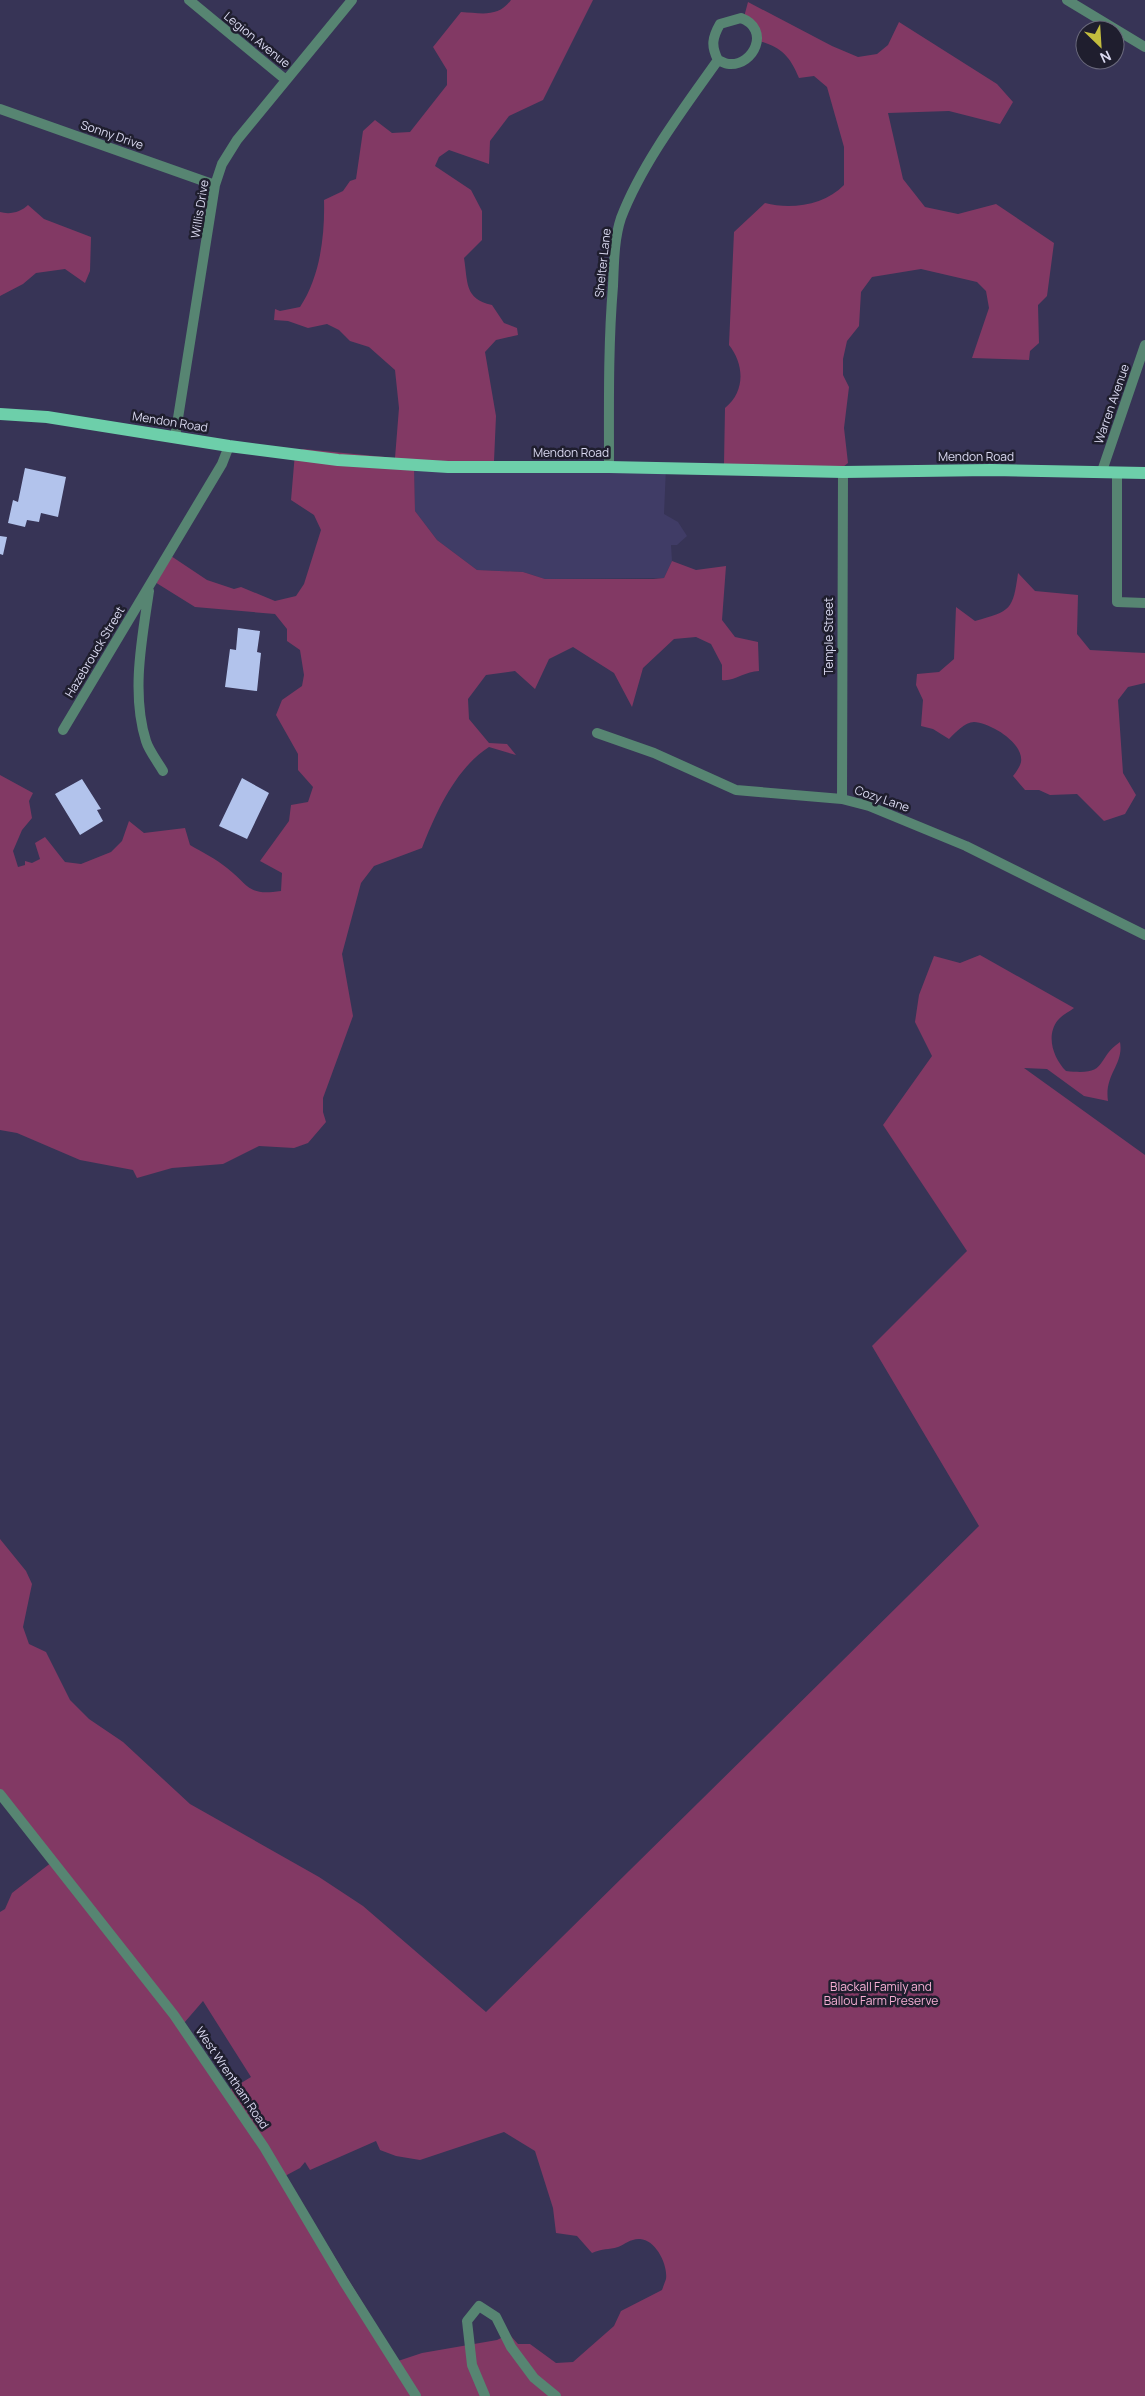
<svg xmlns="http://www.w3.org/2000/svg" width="1145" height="2396" font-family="Manrope,sans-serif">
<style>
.built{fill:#403c66}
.green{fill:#823964;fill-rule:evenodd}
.building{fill:#b2c3ec}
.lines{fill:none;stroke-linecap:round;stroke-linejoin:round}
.service{stroke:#578572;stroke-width:10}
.minor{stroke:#578572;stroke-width:10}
.tertiary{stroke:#578572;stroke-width:10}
.primary{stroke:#6dcfaa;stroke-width:12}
.labels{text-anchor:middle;stroke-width:5;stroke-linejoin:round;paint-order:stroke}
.street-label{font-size:12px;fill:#dad9f0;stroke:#1f1e2e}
.park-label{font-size:12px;fill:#f6afd4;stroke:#1f1e2e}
</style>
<rect width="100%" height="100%" fill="#373456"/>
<!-- built -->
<path class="built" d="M 414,463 L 666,467 L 664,514 L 678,522 L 687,536 L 677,545 L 671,545 L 672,561 L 664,578 L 545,579 L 523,572 L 477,570 L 437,540 L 415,511 Z"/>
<!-- green -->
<path class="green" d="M 511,0 L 593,0 L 543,100 L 509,116 L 490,141 L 489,164 L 449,150 L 439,157 L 435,166 L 471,190 L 482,211 L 482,240 L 464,258 C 468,282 464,299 492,305 L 504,323 L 517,328 L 518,335 L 496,340 L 485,352 L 496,416 L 494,461 L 414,463 L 415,511 L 437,540 L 477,570 L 523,572 L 545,579 L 653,579 L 664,578 L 672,561 L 696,570 L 726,566 L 722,620 L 735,637 L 758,642 L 759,671 C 745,671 734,682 722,680 L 722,665 L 711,644 L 696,637 L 674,639 L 643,668 L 632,707 L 614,673 L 573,647 L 549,659 L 535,689 L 515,671 L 486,675 L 468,699 L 469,719 L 489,743 L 507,744 L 516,755 L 489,747 C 456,768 436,812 422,848 L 374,866 L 361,883 L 342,954 L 353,1016 L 323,1098 L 323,1112 L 326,1122 L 308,1143 L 294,1148 L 259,1146 L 223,1164 L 172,1168 L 137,1178 L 133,1170 L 80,1160 L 17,1133 L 0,1130 L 0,775 L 33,793 L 29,801 L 32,818 L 22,830 L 13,851 L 18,867 L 25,865 L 25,861 L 32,863 L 40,859 L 35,843 L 45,837 L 65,862 L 81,864 L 111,852 L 122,841 L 129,821 L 144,833 L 185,828 L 190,845 C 202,852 216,859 227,868 C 250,886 247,896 281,891 L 282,873 L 260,861 L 289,821 L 291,805 L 308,802 L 313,787 L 298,770 L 298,754 L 276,715 L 282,700 L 302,686 L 304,675 L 300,650 L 287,641 L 287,629 L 275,614 L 195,607 L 150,579 L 168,554 L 207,580 L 234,589 L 241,587 L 275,601 L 296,596 L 304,584 L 321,530 L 314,515 L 291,500 L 295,453 L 303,449 L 395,458 L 399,408 L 395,370 L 369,347 L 350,341 L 339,330 L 327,324 L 308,328 L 288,321 L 274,320 L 275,309 L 280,311 L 300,307 C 320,277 325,236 324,200 L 343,191 L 350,181 L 356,179 L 363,131 L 375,120 L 392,133 L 410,132 L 447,85 L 447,70 L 433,47 L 461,12 C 481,13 498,18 511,0 Z
M 748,2 L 832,46 L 858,57 L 877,54 L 888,45 L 899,22 L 997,84 L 1013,102 L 1000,124 L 949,111 L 888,113 L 903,179 L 925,207 L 958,214 L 996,204 L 1054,243 L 1047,296 L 1038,305 L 1039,343 L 1030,351 L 1029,360 L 972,358 L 989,308 L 986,291 L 977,282 L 921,269 L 872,277 L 861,292 L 859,326 L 847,341 L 843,359 L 843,375 L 849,387 L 844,428 L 848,463 L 843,467 L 724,464 L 725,408 C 746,391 744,364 729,345 L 734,232 L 765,203 C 791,210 825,205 844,185 L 844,147 L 827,87 L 814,76 L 799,78 C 789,54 780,47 756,40 L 744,17 Z
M 28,205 L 44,219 L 91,237 L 90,271 L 85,283 L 65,269 L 36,273 L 23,284 L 0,296 L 0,212 C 10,215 21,212 28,205 Z
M 1018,573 L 1035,591 L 1078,595 L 1077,634 L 1090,650 L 1145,653 L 1145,683 L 1128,687 L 1118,700 L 1123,773 L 1136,795 L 1125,814 L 1104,821 L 1077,794 L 1050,795 L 1039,790 L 1025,790 L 1013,776 C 1016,772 1020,767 1021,762 C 1024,743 991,723 974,722 C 965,722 955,733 949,739 L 933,729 L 921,726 L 923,700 L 916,685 L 917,674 L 939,672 L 954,659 L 956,607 L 975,621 C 1011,611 1013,610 1018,573 Z
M 980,955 L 1074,1008 C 1069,1012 1062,1015 1058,1020 C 1045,1036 1054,1059 1066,1071 C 1110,1076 1094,1060 1120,1042 C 1124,1065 1104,1074 1108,1101 L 1084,1096 L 1047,1069 L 1024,1068 L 1145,1155 L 1145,2396 L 0,2396 L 0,1912 L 5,1909 L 12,1893 L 52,1862 L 0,1794 L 0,1539 L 26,1571 L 32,1584 L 23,1627 L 29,1644 L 46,1652 L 70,1700 L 89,1719 L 123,1742 L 190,1804 L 319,1877 L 363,1906 L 486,2012 L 979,1526 L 872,1346 L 967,1251 L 883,1125 L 932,1056 L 915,1022 L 919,995 L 934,956 L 960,963 ZM 203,2001 L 251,2077 L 228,2091 L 184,2023 ZM 504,2132 L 535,2151 L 553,2208 L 556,2233 L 577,2236 L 592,2253 C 603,2248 608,2250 618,2247 C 625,2244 632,2238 640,2239 C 656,2240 668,2265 666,2279 C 665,2282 663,2287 662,2290 L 621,2311 L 614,2326 L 573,2362 L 556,2363 L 530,2344 L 518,2344 L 509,2334 L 497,2340 L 422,2353 L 398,2361 L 285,2176 L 300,2168 L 305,2162 L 310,2170 L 376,2141 L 380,2150 L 396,2156 L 420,2160 Z"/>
<!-- building -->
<path class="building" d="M 25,468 L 66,477 L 58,517 L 41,513 L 39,522 L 27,520 L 25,527 L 8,523 L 13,500 L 18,502 Z
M 0,536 L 7,537 L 3,555 L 0,554 Z
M 238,628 L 260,631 L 257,652 L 261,653 L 257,691 L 225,687 L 230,649 L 236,650 Z
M 242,778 L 269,793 L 247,839 L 219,826 Z
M 82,779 L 101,809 L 97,810 L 103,821 L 80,835 L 55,794 Z"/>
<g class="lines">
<!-- service -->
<path class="service" d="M 1117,472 L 1117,602 L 1145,603
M 485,2396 L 472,2365 L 467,2321 L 479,2306 L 496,2317 L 511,2347 L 534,2378 L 556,2396"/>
<!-- minor -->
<path class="minor" d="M 189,0 L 286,80
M 1067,0 L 1145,47
M 741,18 C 771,29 754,66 729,64 C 725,64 721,61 718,60 C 711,46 712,38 720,24 Z
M 0,109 L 215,185
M 175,437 L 215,185 L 222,164 L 237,140 L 352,0
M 609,467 C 609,407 608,346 613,286 C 614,263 614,239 621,218 C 642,163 684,108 718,60
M 1102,471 L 1145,345
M 149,591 C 142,639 131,693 146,741 C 149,751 158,762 163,771
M 63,730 L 222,464 L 229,446
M 597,733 L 654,753 L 736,790 L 842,799 L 869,806 L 966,846 L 1145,935
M 842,799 L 843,472"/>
<!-- tertiary -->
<path class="tertiary" d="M 0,1794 L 174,2015 L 264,2147 L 344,2282 L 416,2396"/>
<!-- primary -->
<path class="primary" d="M 0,414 L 47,417 L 229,446 L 338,460 L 448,467 L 609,467 L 843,472 L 991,470 L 1145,473"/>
</g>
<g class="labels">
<!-- street labels -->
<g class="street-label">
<text transform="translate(257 40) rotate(39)" y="4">Legion Avenue</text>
<text transform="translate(112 135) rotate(19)" y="4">Sonny Drive</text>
<text transform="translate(200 209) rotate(-81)" y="4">Willis Drive</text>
<text transform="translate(603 263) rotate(-84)" y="4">Shelter Lane</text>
<text transform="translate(1112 404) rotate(-71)" y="4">Warren Avenue</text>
<text transform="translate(170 422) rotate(9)" y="4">Mendon Road</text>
<text x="571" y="457">Mendon Road</text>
<text x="976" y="461">Mendon Road</text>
<text transform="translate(829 636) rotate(-90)" y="4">Temple Street</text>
<text transform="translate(95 652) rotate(-59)" y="4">Hazebrouck Street</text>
<text transform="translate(882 799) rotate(19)" y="4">Cozy Lane</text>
<text transform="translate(232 2078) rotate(56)" y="4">West Wrentham Road</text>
</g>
<!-- park labels -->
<g class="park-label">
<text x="881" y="1991">Blackall Family and<tspan x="881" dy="14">Ballou Farm Preserve</tspan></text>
</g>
</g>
<!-- north arrow -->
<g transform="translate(1100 45) rotate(155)"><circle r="24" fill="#1f1e2e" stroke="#6a697c"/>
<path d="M0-4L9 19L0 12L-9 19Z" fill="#c3bd3e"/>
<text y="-8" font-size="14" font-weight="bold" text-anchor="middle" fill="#dad9f0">N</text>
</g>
</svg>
